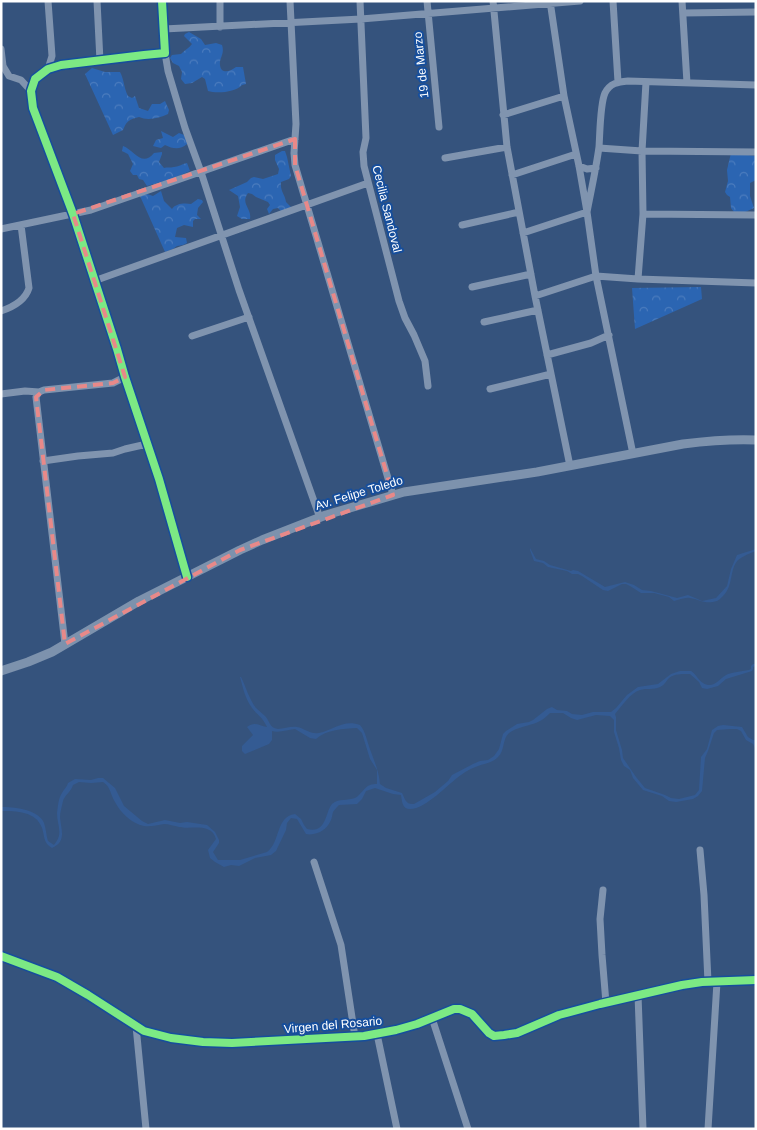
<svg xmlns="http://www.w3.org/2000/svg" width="757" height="1130" font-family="Arial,sans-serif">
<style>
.forest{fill:url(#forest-crowns)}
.water{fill:#345b93}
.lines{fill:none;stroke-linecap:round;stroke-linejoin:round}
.minor{stroke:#8094af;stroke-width:7}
.major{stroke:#7d92ad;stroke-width:9}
.cycleway-casing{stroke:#164e9c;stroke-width:11}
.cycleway{stroke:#7ce984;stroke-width:8}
.marked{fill:none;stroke:#e88989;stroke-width:4;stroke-dasharray:10 6;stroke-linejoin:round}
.labels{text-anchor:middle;stroke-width:4;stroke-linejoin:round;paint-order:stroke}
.street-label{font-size:12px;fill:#fff;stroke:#164e9c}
</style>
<defs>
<pattern id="forest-crowns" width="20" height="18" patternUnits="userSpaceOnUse" patternTransform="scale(1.25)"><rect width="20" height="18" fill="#2b65b2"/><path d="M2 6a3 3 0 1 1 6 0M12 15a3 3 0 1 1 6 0" fill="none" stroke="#4b7cbe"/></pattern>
</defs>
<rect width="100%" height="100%" fill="#35537d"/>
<!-- forest -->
<path class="forest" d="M 189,32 L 201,39 L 205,45 L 216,43 L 222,45 C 225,54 219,58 220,65 C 221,75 231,71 236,67 L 243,67 L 246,84 L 242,85 C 236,92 217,94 208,91 L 205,79 L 202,77 L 192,83 L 185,84 L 181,79 L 182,72 L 179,66 L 173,63 L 170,58 L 172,55 L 181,54 C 185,50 189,48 192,44 L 184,36 L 185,34 Z
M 92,68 L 105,72 L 120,72 C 124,79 124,89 128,96 L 132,98 L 135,96 L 139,108 L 148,111 L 152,104 L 160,104 L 165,101 L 169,110 L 168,114 C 159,118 148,121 139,117 C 128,120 127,121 123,130 L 113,135 L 85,74 Z
M 161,131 L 173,137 L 179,133 L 184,135 L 187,139 L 187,144 C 180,150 173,149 165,145 L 161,148 L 153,146 L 156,140 L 163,138 Z
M 123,146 C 134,150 142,168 154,153 L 162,152 L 162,154 L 159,162 L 164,168 C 167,167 170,168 174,167 C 178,167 182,164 187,163 L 190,171 L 171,179 L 147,186 L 143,180 L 139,179 L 137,175 L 133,175 L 130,171 L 133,164 L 128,154 L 122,151 Z
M 282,151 L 285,151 L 287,157 L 291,176 L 289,179 L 281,182 C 280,192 285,194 286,202 L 292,208 L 283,213 L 278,208 L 273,209 L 269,214 L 267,209 L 270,205 L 268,202 L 256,197 L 252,194 L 248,193 C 240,204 252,208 250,219 L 242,219 L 237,216 L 240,207 L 238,196 L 229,190 L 247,182 L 251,178 L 254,177 L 263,179 L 278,174 L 279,169 L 275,160 L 275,155 Z
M 731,153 L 756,156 L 756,180 L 750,183 L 750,196 L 754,208 L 743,213 L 734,212 L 731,208 L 730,197 L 727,195 L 725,192 L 728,181 L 727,170 Z
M 161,191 L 164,201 L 172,209 C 176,203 185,203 191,204 L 198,199 L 202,200 L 203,202 L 198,208 L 197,215 L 201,219 L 195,219 L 193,221 L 193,227 L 184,225 L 177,228 L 175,237 L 186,238 L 187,243 L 183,245 L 177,246 L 173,249 L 165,252 L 140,196 L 147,194 L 153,196 Z
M 701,287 L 702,299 L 635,329 L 632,288 Z"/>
<!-- water -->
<path class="water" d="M 530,548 L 536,559 L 544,561 L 550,565 L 571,571 L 573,570 L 578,571 L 605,587 L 625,582 L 634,585 L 642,590 L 651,591 L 677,598 L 688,595 L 702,601 L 716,598 L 727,586 L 731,569 L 737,555 L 756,549 L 756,551 C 750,553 743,556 738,560 C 729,570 734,585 723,596 C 722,597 718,601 717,601 C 705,605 699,599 690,598 C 685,597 679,600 674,601 L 669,597 L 654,593 L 641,593 L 630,586 L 626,584 L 622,584 L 608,591 L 603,590 L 582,576 L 578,574 L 572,574 L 567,571 L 548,567 L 543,563 L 534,561 L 530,550 Z
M 753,664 L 756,664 L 756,666 L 753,667 L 753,669 L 752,671 L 726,679 L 718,686 L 707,689 L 702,688 L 699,682 L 690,674 C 683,674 674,673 668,679 C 665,683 664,685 660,687 C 653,690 647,688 640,690 C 630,693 622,706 615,714 L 616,717 L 616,730 L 622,750 L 623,758 L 636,777 L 645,788 L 665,795 L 671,798 L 679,799 L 695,795 L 699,790 L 701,757 L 707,749 L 712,730 L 718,726 L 723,725 L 742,727 L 748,737 L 753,740 L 756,740 L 756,748 L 755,748 L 753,744 L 746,740 L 741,731 L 737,729 L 730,729 L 717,730 L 714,733 L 708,751 L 705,758 L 702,791 L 698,796 L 693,799 L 676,802 L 669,801 L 662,796 L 643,790 L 633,778 L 630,770 L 624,766 L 621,760 L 619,748 L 614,732 L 614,720 L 610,716 L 596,715 L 577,720 L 571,718 L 563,713 L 550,713 C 546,717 543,720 538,722 C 529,726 517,727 509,733 C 502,739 505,751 498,757 C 492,763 486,763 478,766 C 472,768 466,771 461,775 C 448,784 426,809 410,809 C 402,809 402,801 401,795 L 393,794 L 375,788 L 366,791 L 362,799 L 357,804 L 339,805 C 337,807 335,809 333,812 C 332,815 332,818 331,820 C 327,830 316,836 306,834 L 297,819 L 291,818 L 287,823 L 286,830 L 276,851 L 271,855 L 255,858 L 239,866 L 231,865 L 224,867 L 215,862 L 210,858 L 208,850 L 216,839 C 211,822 191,830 179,827 C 174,826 169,824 164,824 C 157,825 151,827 144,826 C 132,824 120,812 115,802 C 110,794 111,787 103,782 L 91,783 L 79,782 L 73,785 C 71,792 64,796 63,801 C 62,806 60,812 60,817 C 61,830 67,841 52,848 C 43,843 45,837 42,828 C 36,811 16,811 1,811 L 1,807 C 13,807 36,809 43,821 C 46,826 46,835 48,841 L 54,845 C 64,833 57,826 57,813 C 58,807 58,799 62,793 C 64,789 67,787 68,783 L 75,779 L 91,780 L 98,778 L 103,778 L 115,788 L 124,806 L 142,821 L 148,824 L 165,820 L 180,823 L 187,822 L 207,825 L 215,832 L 219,840 L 219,843 L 213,852 L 218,860 L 240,860 L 267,852 C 281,842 275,817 295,814 L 301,819 L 304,825 L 307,829 C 327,834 325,812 332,804 C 338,798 348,801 355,798 C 361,795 364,787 370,785 C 372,784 375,784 377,784 L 377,770 L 370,759 L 362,733 L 357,728 C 343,729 327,729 316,739 L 310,738 L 295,729 C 287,730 279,733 272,731 L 272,740 L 269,744 L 245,754 L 242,751 L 242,746 L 253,735 L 247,727 C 255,721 259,726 267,727 C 262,716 258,716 252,708 C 245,698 243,688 240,677 L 241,677 C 246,687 249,699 256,708 C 259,711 262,713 265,716 C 270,721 269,728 278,729 C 284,729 291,726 297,727 C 304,728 311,735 319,733 C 333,730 344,719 360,725 C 366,732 367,742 371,752 C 375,763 379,772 380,784 L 386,788 L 402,793 C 405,799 406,805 414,804 L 435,792 L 448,781 L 452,775 L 473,764 L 480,761 L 488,760 L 494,756 L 499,749 L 503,734 L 506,731 L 517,724 L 529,722 L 533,720 L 547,709 L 552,707 L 557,710 L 567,711 L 572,714 L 582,715 L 593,712 L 611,712 L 616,708 L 627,695 L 638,687 L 658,684 L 671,674 L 680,671 L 691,671 C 696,674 698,680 703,683 C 714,690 720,677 728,674 C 734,672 743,671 749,670 L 751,669 L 751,666 Z"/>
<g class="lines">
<!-- minor -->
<path class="minor" d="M 97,1 L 100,61
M 162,1 L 165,53 L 144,55 L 61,65 L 48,69 L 35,79 L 31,91 L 33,108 L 73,214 L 117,349 L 125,377 L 159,479 L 187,577
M 220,1 L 220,27
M 290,1 L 296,124 L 294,153 L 295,165 L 393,495
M 360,1 L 366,138 L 363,152 L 364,166 L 399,301 L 405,318 L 414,335 L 425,361 L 428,386
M 427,1 L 439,127
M 493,1 L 507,147 L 535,296 L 570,466
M 550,1 L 564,96 L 579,166 L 587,212 L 596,276 L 633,454
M 613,1 L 618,82
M 682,1 L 687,83
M 683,13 L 756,12
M 164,29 L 361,19 L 580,1
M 1,49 L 3,66
M 165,53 L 168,71 L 185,128 L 201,172 L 239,290 L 320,518
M 1,65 L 3,66 L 9,76 L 21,80 L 31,91
M 48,69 L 52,56 L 48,1
M 503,115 L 564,96
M 599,148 L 642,151 L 756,152
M 445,158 L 507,147
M 579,166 L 587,169 L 596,168
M 512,175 L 576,154
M 643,214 L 756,215
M 462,225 L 519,212
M 1,229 L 91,210 L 295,139
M 523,233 L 587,212 C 591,191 596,169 599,147 C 600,134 600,104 605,93 C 610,83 618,82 628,81 L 756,85
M 638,279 L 643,214 L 642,151 L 646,82
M 94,281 L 368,183
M 472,287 L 531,274
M 535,296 L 596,276 L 638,279 L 756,283
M 1,311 C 13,307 25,301 29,288 L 21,225
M 484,322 L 538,310
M 192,336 L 249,317
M 547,355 L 591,343 L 609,335
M 490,389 L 551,374
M 1,394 L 25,391 L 39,392
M 43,461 L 78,456 L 113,453 L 125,449 L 147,444
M 65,644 L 36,397 L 39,392 L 44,390 L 113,383 L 125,377
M 700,850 L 704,895 L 708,982
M 314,862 L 341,945 L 355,1037
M 603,890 L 600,919 L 602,955 L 606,1003
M 1,956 L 57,977 L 88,995 L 144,1031 L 171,1038 L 203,1042 L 232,1043 L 364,1036 L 396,1030 L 417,1024 L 454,1009 L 460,1009 L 472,1014 L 489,1033 L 494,1036 L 504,1035 L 517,1033 L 559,1015 L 600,1004 L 682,985 L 702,982 L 756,980
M 638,995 L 643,1129
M 432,1018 L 468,1129
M 136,1026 L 146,1129
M 377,1034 L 397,1129
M 708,1129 L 717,982"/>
<!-- major -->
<path class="major" d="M 1,671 L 28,662 L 52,652 L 139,601 L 240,550 L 262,540 L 326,515 L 404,492 L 537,472 L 683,444 C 707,441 731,439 756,440"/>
<!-- cycleway casing -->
<g class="cycleway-casing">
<path id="cycleway" d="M 162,1 L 165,53 L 144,55 L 61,65 L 48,69 L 35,79 L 31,91 L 33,108 L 73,214 L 117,349 L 125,377 L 159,479 L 187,577
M 1,956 L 57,977 L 88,995 L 144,1031 L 171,1038 L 203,1042 L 232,1043 L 364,1036 L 396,1030 L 417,1024 L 454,1009 L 460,1009 L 472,1014 L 489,1033 L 494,1036 L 504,1035 L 517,1033 L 559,1015 L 600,1004 L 682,985 L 702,982 L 756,980"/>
</g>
<!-- cycleway -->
<use href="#cycleway" class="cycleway"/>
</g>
<!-- marked area -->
<path class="marked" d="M 295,139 L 295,165 L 393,495 L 240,550 L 65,644 L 36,397 L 44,390 L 113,383 L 125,377 L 73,214 Z"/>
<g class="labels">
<!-- street labels -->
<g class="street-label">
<text transform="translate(421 65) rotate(-96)" y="4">19 de Marzo</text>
<text transform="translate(387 209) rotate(76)" y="4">Cecilia Sandoval</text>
<text transform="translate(359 493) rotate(-17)" y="4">Av. Felipe Toledo</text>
<text transform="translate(333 1025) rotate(-5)" y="4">Virgen del Rosario</text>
</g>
</g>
<!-- border -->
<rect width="757" height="1130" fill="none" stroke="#ffffff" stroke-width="5"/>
</svg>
